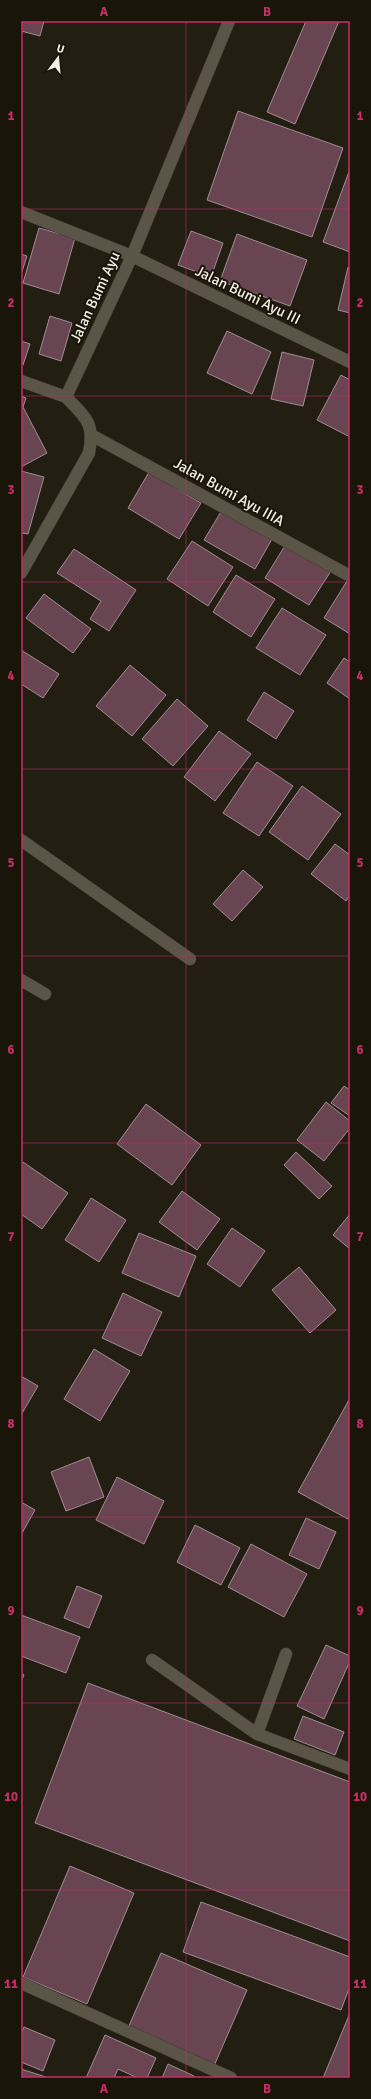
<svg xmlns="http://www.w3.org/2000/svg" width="371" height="2099" font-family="Signika,sans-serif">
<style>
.building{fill:#694552;stroke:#9e8d93}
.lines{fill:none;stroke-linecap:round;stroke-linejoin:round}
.minor-casing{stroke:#3f3b34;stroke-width:13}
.minor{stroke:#5b5548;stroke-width:12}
.grid{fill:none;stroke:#c72e69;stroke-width:1;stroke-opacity:0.55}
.labels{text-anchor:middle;stroke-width:4;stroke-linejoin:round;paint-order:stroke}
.street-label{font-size:15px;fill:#f2efe7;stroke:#1a1509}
.neatline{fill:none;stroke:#c72e69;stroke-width:1.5}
.grid-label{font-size:13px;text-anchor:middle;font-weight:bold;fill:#c72e69}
</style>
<rect width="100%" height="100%" fill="#231e12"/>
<!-- building -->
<path class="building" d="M 21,21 L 44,21 L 40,36 L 21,31 Z
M 306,21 L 339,21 L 295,124 L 267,112 Z
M 238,111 L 343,148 L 312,237 L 207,200 Z
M 350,169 L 350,252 L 323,242 Z
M 39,228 L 75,238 L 59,294 L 23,283 Z
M 191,231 L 223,243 L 211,277 L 178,265 Z
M 237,234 L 307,260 L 290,306 L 220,281 Z
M 21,254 L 27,256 L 21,275 Z
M 348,267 L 350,268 L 350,313 L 338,310 Z
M 50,316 L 72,323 L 61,361 L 39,354 Z
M 227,331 L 271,352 L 252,394 L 207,373 Z
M 21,341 L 30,344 L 23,365 L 21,364 Z
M 282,352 L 314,360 L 303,406 L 271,399 Z
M 341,375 L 350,380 L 350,437 L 317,420 Z
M 21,396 L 26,398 L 23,407 L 47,453 L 21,467 Z
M 21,471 L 44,477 L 28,534 L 21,533 Z
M 149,472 L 201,503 L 179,539 L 128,508 Z
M 222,510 L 272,539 L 255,569 L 204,540 Z
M 192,541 L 233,567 L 208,606 L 167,579 Z
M 286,544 L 331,571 L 309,605 L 265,578 Z
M 74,549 L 136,590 L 109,631 L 90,619 L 101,601 L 57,573 Z
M 236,575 L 275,599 L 251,637 L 213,612 Z
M 347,581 L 350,583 L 350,634 L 324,618 Z
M 44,594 L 91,629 L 73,653 L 26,618 Z
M 282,608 L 326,635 L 300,675 L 256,648 Z
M 21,650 L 59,674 L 43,698 L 21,684 Z
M 344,658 L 350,662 L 350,699 L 327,683 Z
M 130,665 L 166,695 L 132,736 L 96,706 Z
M 264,692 L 294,711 L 276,739 L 247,720 Z
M 177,699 L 208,726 L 173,766 L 142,739 Z
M 219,731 L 251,754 L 215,801 L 184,777 Z
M 257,762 L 293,786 L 259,836 L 223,813 Z
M 302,786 L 341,814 L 308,860 L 269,832 Z
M 335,844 L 350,855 L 350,895 L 346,901 L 311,874 Z
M 243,870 L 263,887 L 232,921 L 213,904 Z
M 344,1086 L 350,1090 L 350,1116 L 331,1103 Z
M 326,1102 L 350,1121 L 350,1128 L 324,1161 L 297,1140 Z
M 146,1104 L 201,1145 L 172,1185 L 117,1144 Z
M 296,1152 L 332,1186 L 319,1199 L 284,1165 Z
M 23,1162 L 68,1193 L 42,1229 L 21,1214 L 21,1165 Z
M 182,1191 L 220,1219 L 197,1250 L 159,1222 Z
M 91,1198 L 126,1220 L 99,1262 L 65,1240 Z
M 350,1214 L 350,1249 L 333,1235 Z
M 232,1228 L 265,1251 L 240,1287 L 207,1264 Z
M 139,1233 L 196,1256 L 179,1297 L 122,1273 Z
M 299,1267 L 336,1310 L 310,1333 L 272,1290 Z
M 123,1293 L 162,1312 L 141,1356 L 102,1338 Z
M 94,1349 L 130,1371 L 100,1421 L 64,1399 Z
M 21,1376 L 38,1386 L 21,1415 Z
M 350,1398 L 350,1514 L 348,1519 L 298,1492 Z
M 89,1457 L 104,1497 L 66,1511 L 51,1472 Z
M 117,1477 L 164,1501 L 144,1544 L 96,1520 Z
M 21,1502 L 35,1510 L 21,1535 Z
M 306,1518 L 336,1532 L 319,1569 L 289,1555 Z
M 195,1525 L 240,1548 L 221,1585 L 177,1562 Z
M 251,1544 L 307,1574 L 284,1617 L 228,1587 Z
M 77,1586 L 102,1596 L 89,1628 L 64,1618 Z
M 21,1615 L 80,1637 L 66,1673 L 21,1656 Z
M 326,1645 L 350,1656 L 350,1661 L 324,1719 L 297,1706 Z
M 21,1673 L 24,1675 L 21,1682 Z
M 88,1683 L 350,1782 L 350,1941 L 35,1823 Z
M 303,1716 L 344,1732 L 335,1755 L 294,1739 Z
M 70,1866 L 134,1893 L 87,2004 L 23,1977 Z
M 201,1902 L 350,1957 L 350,1986 L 341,2010 L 183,1952 Z
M 161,1953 L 247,1990 L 214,2066 L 128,2028 Z
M 350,2013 L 350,2078 L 323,2078 Z
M 24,2027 L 55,2040 L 43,2071 L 21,2062 L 21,2034 Z
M 105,2035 L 156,2058 L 147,2078 L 138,2078 L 118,2069 L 114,2078 L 86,2078 Z
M 168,2064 L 194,2076 L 193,2078 L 162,2078 Z
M 21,2069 L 46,2077 L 46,2078 L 21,2078 Z"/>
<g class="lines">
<!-- minor casing -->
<g class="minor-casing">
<path id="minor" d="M 21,212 L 132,256 L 350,362
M 21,381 L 66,397
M 93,436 L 350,576
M 21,573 L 89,453 C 95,423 86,418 66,397 L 132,256 L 229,21
M 21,840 L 190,959
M 21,980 L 45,994
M 152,1660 L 257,1734 L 350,1769
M 257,1734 L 286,1654
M 21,1983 L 231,2078"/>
</g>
<!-- minor -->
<use href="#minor" class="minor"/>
</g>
<!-- grid -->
<path class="grid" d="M 186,21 L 186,2078M 21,209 L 350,209M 21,396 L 350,396M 21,582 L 350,582M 21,769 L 350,769M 21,956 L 350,956M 21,1143 L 350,1143M 21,1330 L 350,1330M 21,1517 L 350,1517M 21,1703 L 350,1703M 21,1890 L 350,1890"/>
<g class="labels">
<!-- street labels -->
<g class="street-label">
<text transform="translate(248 295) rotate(26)" y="5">Jalan Bumi Ayu III</text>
<text transform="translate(95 297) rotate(-65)" y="5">Jalan Bumi Ayu</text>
<text transform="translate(229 492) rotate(29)" y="5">Jalan Bumi Ayu IIIA</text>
</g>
</g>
<!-- border -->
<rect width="371" height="2099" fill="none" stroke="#1a1509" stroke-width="44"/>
<!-- north arrow -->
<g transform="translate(58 58) rotate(16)" stroke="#1a1509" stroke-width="3" paint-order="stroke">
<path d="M0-3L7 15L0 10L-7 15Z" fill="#f2efe7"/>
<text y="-6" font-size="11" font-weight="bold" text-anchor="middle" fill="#f2efe7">U</text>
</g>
<rect x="22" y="22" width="327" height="2055" class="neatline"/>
<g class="grid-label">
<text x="104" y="16">A</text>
<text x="267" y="16">B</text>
<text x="11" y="120">1</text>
<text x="360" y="120">1</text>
<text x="11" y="307">2</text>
<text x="360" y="307">2</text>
<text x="11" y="494">3</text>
<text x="360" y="494">3</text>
<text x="11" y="680">4</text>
<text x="360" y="680">4</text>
<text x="11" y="867">5</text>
<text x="360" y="867">5</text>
<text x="11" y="1054">6</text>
<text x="360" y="1054">6</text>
<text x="11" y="1241">7</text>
<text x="360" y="1241">7</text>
<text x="11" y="1428">8</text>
<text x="360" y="1428">8</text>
<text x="11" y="1615">9</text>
<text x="360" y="1615">9</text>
<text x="11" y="1801">10</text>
<text x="360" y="1801">10</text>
<text x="11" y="1988">11</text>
<text x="360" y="1988">11</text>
<text x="104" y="2093">A</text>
<text x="267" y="2093">B</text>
</g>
</svg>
